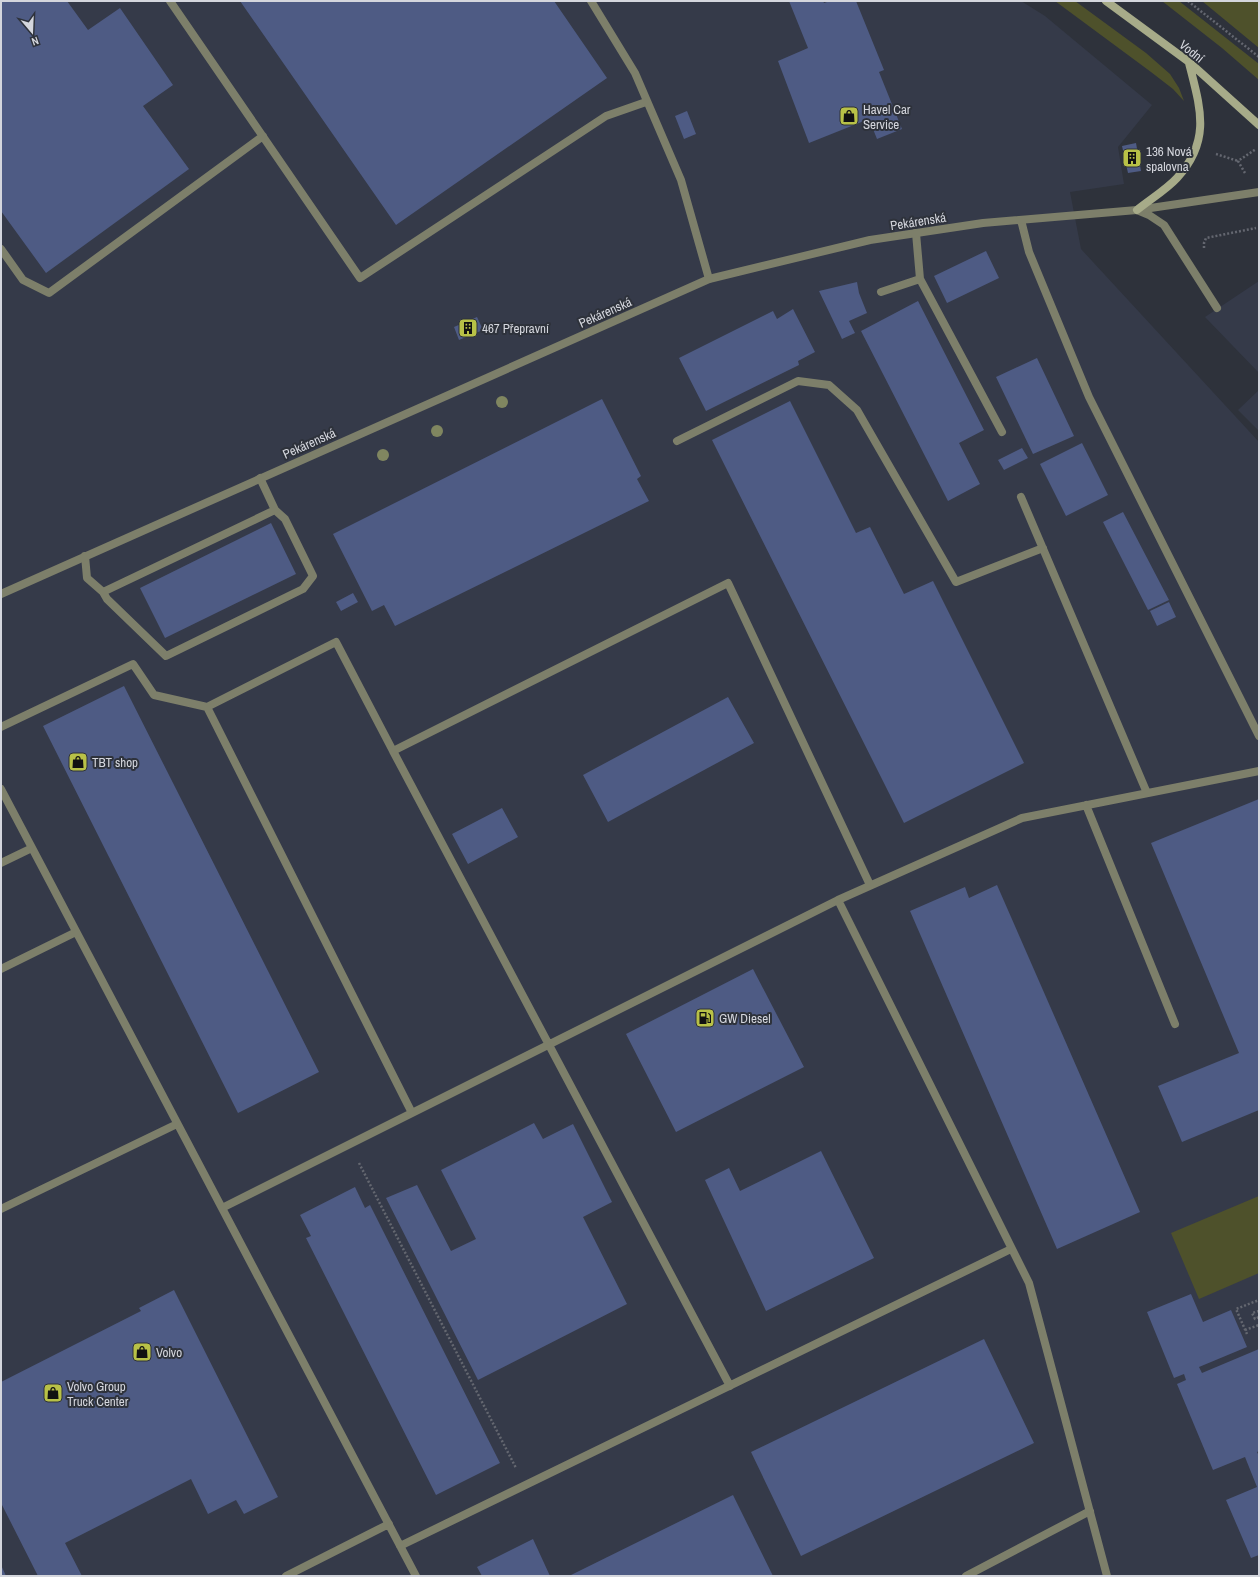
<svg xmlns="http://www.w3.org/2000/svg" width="1260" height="1577" font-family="'Archivo Narrow',sans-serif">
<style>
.built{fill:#353a49}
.green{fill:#4e512b}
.building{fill:#4e5b84}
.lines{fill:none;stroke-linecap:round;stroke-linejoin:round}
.path{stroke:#646770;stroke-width:2.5;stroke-dasharray:2 2;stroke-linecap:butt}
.service{stroke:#7d7f6a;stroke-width:8}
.minor{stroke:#7d7f6a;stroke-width:8}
.secondary{stroke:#a7ab89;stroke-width:8}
.tree{fill:#808660}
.labels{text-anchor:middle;stroke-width:4;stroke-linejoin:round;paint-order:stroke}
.street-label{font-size:13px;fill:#d4d6dd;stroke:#2e323b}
.poi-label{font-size:13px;fill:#d4d6dd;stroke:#2e323b;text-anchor:start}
</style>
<rect width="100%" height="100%" fill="#2e323b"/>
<!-- built -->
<path class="built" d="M 1,1 L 1021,1 L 1045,16 L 1152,105 L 1118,147 L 1124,184 L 1070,192 L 1081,249 L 1259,442 L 1259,1576 L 1,1576 Z
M 1259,281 L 1259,373 L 1205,317 Z
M 1259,390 L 1259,431 L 1238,410 Z"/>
<!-- green -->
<path class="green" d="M 1055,1 L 1075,1 L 1146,53 L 1170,74 L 1179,88 L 1184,101 L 1173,89 L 1151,72 Z
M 1162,1 L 1179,1 L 1259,64 L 1259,80 L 1222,48 Z
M 1202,1 L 1259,1 L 1259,48 Z
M 1259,1196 L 1259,1273 L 1199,1299 L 1171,1233 Z"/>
<!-- building -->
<path class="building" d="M 1,1 L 67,1 L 88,30 L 120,8 L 173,85 L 143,106 L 189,169 L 46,273 L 1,211 Z
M 240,1 L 554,1 L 607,78 L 396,225 Z
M 789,1 L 823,1 L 824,3 L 830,1 L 856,1 L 884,70 L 879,72 L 902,129 L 877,139 L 869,119 L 809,143 L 778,61 L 808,48 Z
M 687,111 L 696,134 L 684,139 L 675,116 Z
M 1136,143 L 1141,171 L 1128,173 L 1122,146 Z
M 986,251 L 999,278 L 947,303 L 934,276 Z
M 857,282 L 859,293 L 867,313 L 849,321 L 855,333 L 842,339 L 819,291 Z
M 918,301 L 984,430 L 959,443 L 980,484 L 948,501 L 861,331 Z
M 793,309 L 815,352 L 798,361 L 799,365 L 706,411 L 679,358 L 773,311 L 777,319 Z
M 477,317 L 483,330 L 459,340 L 454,327 Z
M 1037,358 L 1074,436 L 1033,454 L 996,377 Z
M 602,399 L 641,476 L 637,479 L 649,501 L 395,626 L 384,605 L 372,611 L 333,534 Z
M 790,401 L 856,533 L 870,527 L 904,594 L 933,581 L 1024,763 L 904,823 L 712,440 Z
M 1082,443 L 1108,495 L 1066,516 L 1040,464 Z
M 1022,448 L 1028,458 L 1004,470 L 998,460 Z
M 1123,512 L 1169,600 L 1148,610 L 1103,522 Z
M 271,523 L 296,574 L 165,638 L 140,588 Z
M 353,593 L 358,602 L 341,611 L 336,602 Z
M 1169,602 L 1176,617 L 1157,626 L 1150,611 Z
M 124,686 L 319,1072 L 238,1113 L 43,726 Z
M 728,697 L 754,743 L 608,822 L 583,775 Z
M 1259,799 L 1259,1110 L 1182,1142 L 1158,1086 L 1239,1053 L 1151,843 Z
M 502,808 L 518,837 L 468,864 L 452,834 Z
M 997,885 L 1140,1212 L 1057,1249 L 910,911 L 965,887 L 969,898 Z
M 753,969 L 804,1067 L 676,1132 L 626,1034 Z
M 534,1123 L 543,1139 L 573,1124 L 612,1202 L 583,1217 L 627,1304 L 478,1380 L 386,1198 L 417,1185 L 451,1251 L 476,1239 L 441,1170 Z
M 821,1151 L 874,1258 L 766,1311 L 705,1180 L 729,1168 L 740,1191 Z
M 355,1187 L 365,1208 L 370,1205 L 500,1463 L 436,1495 L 306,1238 L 311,1236 L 300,1215 Z
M 174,1290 L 278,1497 L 244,1514 L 236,1500 L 208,1514 L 191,1479 L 65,1543 L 82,1576 L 38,1576 L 1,1503 L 1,1382 L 141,1311 L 139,1308 Z
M 1191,1294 L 1203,1322 L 1231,1310 L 1247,1347 L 1199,1367 L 1202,1373 L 1259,1349 L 1259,1451 L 1257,1452 L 1259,1456 L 1259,1555 L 1251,1558 L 1226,1500 L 1257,1487 L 1245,1457 L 1213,1470 L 1177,1384 L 1186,1380 L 1184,1374 L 1174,1378 L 1147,1312 Z
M 984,1339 L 1034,1443 L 801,1556 L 751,1452 Z
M 733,1495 L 773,1576 L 569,1576 Z
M 533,1539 L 550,1576 L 482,1576 L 477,1567 Z
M 1,1565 L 6,1576 L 1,1576 Z"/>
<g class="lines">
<!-- path -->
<path class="path" d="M 1188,1 L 1259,57
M 1216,154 L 1238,161
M 1245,173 L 1238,161 L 1256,149
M 1204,248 L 1204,243 L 1206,238 L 1256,228
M 359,1163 L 516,1468
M 1259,1311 L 1252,1313 L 1255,1319 L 1259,1317
M 1245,1330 L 1259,1325
M 1247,1334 L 1236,1309 L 1259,1300"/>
<!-- service -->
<path class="service" d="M 170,1 L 360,278 L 606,116 L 646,102
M 591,1 L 635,73 L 681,180 L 709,279
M 1137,210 L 1149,215 L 1164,225 L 1217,308
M 1021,220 L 1029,252 L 1089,397 L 1259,736
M 916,233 L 920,279 L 1002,432
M 1,249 L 23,280 L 49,293 L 263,136
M 881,292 L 920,279
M 677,441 L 798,381 L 829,385 L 857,410 L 956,582 L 1043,548
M 1021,497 L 1147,793
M 85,556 L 87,578 L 103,592 L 107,599 L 166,656 L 303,589 L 313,576 L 285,519 L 275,510 L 260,478
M 103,592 L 275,510
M 1,727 L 133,664 L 154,695 L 207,707
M 393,751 L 336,642 L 207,707 L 412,1113
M 1,789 L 416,1576
M 1086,805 L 1175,1024
M 1,863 L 32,848
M 838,900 L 1022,818 L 1259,771
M 1,969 L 76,932
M 222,1208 L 838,900 L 1029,1283 L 1107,1576
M 1,1209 L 177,1124
M 730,1386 L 393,751 L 728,583 L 870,885
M 400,1546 L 1011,1249
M 286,1576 L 389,1524
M 966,1576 L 1090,1511"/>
<!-- minor -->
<path class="minor" d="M 1,594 L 709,279 L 870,240 L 983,223 L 1137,210 L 1259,192"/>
<!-- secondary -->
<path class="secondary" d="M 1106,1 L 1189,62 L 1259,125
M 1137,210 C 1149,200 1166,190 1177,178 C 1212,140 1200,107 1189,63"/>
</g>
<!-- trees -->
<g class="tree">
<circle cx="502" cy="402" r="6"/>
<circle cx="437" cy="431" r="6"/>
<circle cx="383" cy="455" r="6"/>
</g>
<!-- icons -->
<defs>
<g id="shop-square" transform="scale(1)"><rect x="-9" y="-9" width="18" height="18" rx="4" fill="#b8c147" stroke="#2e323b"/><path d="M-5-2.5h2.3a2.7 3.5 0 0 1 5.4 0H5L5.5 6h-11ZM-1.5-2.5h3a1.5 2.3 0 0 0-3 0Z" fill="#111"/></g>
<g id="building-square" transform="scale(1)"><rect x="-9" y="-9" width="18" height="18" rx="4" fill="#b8c147" stroke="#2e323b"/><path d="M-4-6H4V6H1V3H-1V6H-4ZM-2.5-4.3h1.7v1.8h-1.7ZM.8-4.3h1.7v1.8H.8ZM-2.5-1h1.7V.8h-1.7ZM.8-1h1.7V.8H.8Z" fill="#111"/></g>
<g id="fuel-square" transform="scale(1)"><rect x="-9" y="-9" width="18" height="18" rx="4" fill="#b8c147" stroke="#2e323b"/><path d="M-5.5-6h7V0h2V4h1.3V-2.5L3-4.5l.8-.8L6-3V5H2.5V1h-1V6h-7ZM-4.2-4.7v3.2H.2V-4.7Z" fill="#111"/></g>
</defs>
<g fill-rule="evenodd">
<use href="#shop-square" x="849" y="116"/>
<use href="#building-square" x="1132" y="158"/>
<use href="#building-square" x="468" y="328"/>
<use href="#shop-square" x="78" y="762"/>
<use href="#fuel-square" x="705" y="1018"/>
<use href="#shop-square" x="142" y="1352"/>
<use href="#shop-square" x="53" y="1393"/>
</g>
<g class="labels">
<!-- street labels -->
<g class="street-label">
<text transform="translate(1192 51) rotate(39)" y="5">Vodní</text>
<text transform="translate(918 221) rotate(-9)" y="5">Pekárenská</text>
<text transform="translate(605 312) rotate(-24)" y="5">Pekárenská</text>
<text transform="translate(309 443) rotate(-24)" y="5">Pekárenská</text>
</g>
<!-- poi labels -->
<g class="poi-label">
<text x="863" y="114">Havel Car<tspan x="863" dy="15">Service</tspan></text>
<text x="1146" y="156">136 Nová<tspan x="1146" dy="15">spalovna</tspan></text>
<text x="482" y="333">467 Přepravní</text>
<text x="92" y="767">TBT shop</text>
<text x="719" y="1023">GW Diesel</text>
<text x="156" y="1357">Volvo</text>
<text x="67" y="1391">Volvo Group<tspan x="67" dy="15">Truck Center</tspan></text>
</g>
</g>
<!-- border -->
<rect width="1260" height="1577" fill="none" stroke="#d4d6dd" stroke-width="4"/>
<!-- north arrow -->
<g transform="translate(32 32) rotate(161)" stroke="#2e323b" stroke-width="3" paint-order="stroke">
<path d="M0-3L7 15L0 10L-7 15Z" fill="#d4d6dd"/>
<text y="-6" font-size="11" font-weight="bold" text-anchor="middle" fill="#d4d6dd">N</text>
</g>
</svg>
